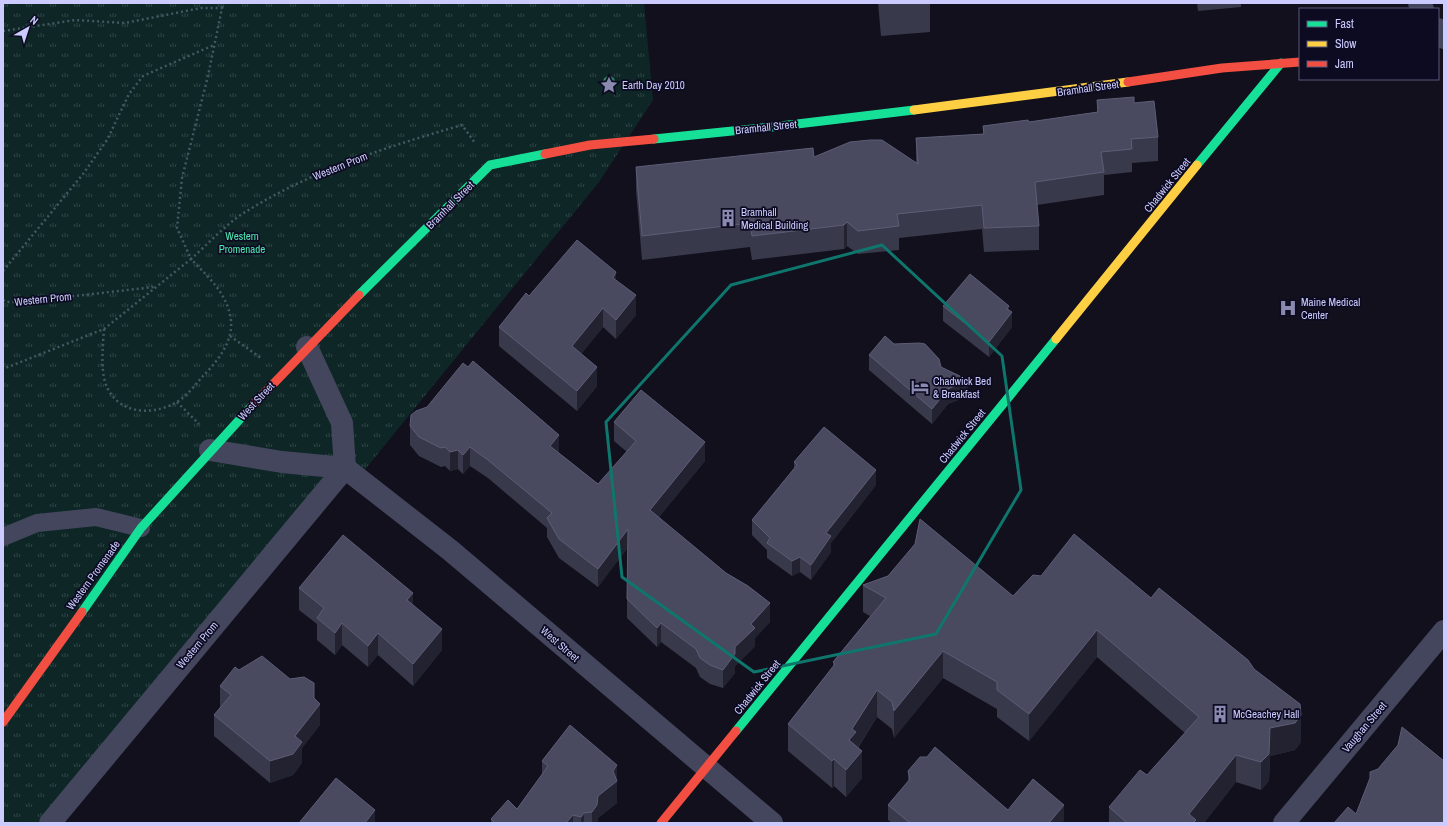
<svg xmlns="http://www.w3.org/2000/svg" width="1447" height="826" font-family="'Archivo Narrow',sans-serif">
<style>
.park{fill:url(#park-tufts)}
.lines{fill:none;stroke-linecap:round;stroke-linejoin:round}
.path{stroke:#445763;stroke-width:2.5;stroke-dasharray:2 3;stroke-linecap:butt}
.lane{stroke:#44465d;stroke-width:18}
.street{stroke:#44465d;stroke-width:22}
.fast{stroke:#16e098;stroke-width:9}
.slow{stroke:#ffcf43;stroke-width:9}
.jam{stroke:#f24e42;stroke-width:9}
.tree{fill:#33866e}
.wall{fill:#39394c}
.shaded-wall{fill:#222230}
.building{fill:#49495f;stroke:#5d5d78}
.marked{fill:none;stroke:#0f766e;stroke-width:3;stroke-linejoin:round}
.labels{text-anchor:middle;stroke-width:3.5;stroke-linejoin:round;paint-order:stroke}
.poi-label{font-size:11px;fill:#cbcbff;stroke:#0d0b21;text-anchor:start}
.street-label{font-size:11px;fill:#cbcbff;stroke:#0d0b21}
.park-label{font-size:11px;fill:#4ee7b1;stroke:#0d0b21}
</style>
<defs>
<pattern id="park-tufts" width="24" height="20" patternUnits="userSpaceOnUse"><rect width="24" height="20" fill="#0e2726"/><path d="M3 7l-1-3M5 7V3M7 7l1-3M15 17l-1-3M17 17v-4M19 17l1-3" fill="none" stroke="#304547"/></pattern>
</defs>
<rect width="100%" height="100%" fill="#11101c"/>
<!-- park -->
<path class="park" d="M 3,3 L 644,3 L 653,100 L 599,182 L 358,478 L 345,468 L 54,823 L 3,823 Z"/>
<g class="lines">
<!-- path -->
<path class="path" d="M 222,8 L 224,3
M 3,31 L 75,20 L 125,23 L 201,8 L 222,8 L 208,76 L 182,178 L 177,228 L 191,259 L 104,329 L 3,369
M 3,271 L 83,174 L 107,140 L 129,94 L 143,76 L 214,45
M 3,300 L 6,302 L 22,302 L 154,287
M 104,329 C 103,344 101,362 104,378 C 112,413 149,418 177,402 C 188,395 195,385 203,376 C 217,362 233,342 231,321 C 228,294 209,278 191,259 C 207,245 229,221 247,211 C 313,170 387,147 462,125 L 475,143
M 230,336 L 261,358
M 177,402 L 199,424"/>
<!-- lane -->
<path class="lane" d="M 3,537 L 37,523 L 96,517 L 141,528"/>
<!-- street -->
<path class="street" d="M 1419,3 L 1423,9
M 1438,29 L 1444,38
M 307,347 L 342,423 L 345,468 L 450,550 L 772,823
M 210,450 L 282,462 L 345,468
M 50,823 L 345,468
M 1284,823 L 1444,631"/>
<!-- fast -->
<path class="fast" d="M 654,139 L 772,127 L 914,110
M 1197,165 L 1281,63
M 359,295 L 490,165 L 545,154
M 82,612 L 141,528 L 251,407
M 736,731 L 1056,339"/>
<!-- slow -->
<path class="slow" d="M 914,110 L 1128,82
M 1056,339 L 1197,165"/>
<!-- jam -->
<path class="jam" d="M 1128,82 L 1222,68 L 1300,62
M 545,154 L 590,145 L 654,139
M 251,407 L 359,295
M 3,722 L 82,612
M 661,823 L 736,731"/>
</g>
<!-- trees -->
<circle class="tree" cx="609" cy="82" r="6"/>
<!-- wall -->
<path class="wall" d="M 878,3 L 930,3 L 930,32 L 881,36 Z
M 1197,3 L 1241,3 L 1241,7 L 1198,11 Z
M 1097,100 L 1134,103 L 1158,137 L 1158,161 L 1132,163 L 1132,172 L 1104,175 L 1104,195 L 1037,205 L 1039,226 L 1039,250 L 984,252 L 982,229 L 899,238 L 899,250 L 858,254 L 847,246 L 844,249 L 752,260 L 750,247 L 642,260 L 636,190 L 636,167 L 814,157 L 916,162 L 916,138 L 983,134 L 983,126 L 1029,122 L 1097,112 Z
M 616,280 L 636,315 L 616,339 L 603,327 L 581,354 L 597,386 L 577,411 L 499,346 L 499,327 L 529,296 Z
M 943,306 L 1009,310 L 1012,327 L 989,357 L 943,321 Z
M 894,344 L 941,367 L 968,396 L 948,404 L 932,424 L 869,370 L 869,355 Z
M 614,422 L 705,461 L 659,517 L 770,622 L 755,638 L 755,646 L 735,666 L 735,673 L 723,688 L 710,684 L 700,677 L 696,668 L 661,642 L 657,647 L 627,618 L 627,548 L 598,587 L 559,558 L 547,537 L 547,528 L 488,478 L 470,466 L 463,474 L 458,469 L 450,471 L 445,466 L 441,467 L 419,456 L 410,445 L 410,426 L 559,453 L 598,484 L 627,452 L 614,441 Z
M 794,462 L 876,485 L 831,543 L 831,552 L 811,580 L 800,572 L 792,576 L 767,558 L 767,550 L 752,535 L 752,520 L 794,470 Z
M 1033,575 L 1301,742 L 1295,750 L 1270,756 L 1269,781 L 1261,790 L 1236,782 L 1204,823 L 1109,823 L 1109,807 L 1147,775 L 1185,733 L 1097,657 L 1029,741 L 997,717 L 997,709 L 943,678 L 894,738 L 892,729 L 877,717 L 858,748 L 862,778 L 846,797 L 834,786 L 832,788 L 788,751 L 788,724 L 833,668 L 833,662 L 870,616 L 863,612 L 863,585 L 1013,596 Z
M 299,588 L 413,605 L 442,650 L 413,686 L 378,655 L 368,667 L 342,645 L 335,655 L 317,640 L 317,624 L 299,610 Z
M 290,679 L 314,698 L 320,725 L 302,748 L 302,763 L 293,775 L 270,783 L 214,736 L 214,715 L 220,707 L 220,686 Z
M 542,761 L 617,765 L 617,803 L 598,818 L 597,823 L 491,823 L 491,819 L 517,809 L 542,775 Z
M 908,771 L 1008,810 L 1064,820 L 1061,823 L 892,823 L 888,820 L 888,805 L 908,782 Z"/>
<!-- shaded-wall -->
<path class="shaded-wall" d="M 847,222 L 847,246 L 844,249 L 844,225 Z
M 616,272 L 616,291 L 613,278 Z
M 636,295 L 636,315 L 616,339 L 616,320 Z
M 1009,306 L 1009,316 L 1012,312 L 1012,327 L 989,357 L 989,342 L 1007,309 Z
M 603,308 L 603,327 L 572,366 L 572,346 Z
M 597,367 L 597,386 L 577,411 L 577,391 Z
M 968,380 L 968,396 L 948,404 L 932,424 L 932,409 L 948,389 Z
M 559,435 L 559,454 L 550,446 Z
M 705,442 L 705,461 L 650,528 L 650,510 Z
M 470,447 L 470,466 L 463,474 L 463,455 Z
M 458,450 L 458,469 L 450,471 L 450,452 Z
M 876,470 L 876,485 L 831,543 L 831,552 L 811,580 L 811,565 L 826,533 Z
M 628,529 L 628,548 L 598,587 L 598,569 Z
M 800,557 L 800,572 L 792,576 L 792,561 Z
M 413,593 L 413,614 L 407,600 Z
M 770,603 L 770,622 L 755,638 L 755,646 L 735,666 L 735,673 L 723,688 L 723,670 L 735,647 L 751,624 Z
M 342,623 L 342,645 L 335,655 L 335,633 Z
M 661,623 L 661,642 L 657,647 L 657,628 Z
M 442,629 L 442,650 L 413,686 L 413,664 Z
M 1097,630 L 1097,657 L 1029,741 L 1029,714 Z
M 378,633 L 378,655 L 368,667 L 368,646 Z
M 943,651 L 943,678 L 894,738 L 894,711 Z
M 877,690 L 877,717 L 856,750 L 862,751 L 862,778 L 846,797 L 846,770 L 849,740 L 852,729 Z
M 320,704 L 320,725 L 302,748 L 302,763 L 293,775 L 270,783 L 270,761 L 295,736 Z
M 1301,715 L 1301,742 L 1295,750 L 1270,756 L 1269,781 L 1261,790 L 1261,762 L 1270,728 Z
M 1236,755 L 1236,782 L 1204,823 L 1189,823 L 1189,814 Z
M 834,759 L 834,786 L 832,788 L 832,761 Z
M 617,765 L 617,803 L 598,818 L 597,823 L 592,823 L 592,812 L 598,796 Z
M 1064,805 L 1064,820 L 1061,823 L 1049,823 Z
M 375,810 L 375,823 L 365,823 Z
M 584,813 L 584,823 L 581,823 L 581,817 Z
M 573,815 L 573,823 L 566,823 Z"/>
<!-- building -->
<path class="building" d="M 1134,97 L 1134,103 L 1154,101 L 1158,137 L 1131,139 L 1132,149 L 1101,152 L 1104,172 L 1035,182 L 1039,226 L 984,228 L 982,205 L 897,214 L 899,226 L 858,231 L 847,222 L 844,225 L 752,236 L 750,223 L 642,236 L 636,167 L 813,148 L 814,157 L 850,142 L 870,140 L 882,140 L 918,164 L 916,138 L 984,134 L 983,126 L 1028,120 L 1029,122 L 1098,112 L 1097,100 Z
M 577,240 L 616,272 L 613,278 L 636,295 L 616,320 L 603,308 L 572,346 L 597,367 L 577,391 L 499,327 L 526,293 L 529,296 Z
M 970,274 L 1009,306 L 1007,309 L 1012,312 L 989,342 L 943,306 Z
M 885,336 L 894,344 L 919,343 L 925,344 L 939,359 L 941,367 L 968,380 L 948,389 L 932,409 L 869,355 Z
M 473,361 L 559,435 L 550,446 L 598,484 L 636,441 L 614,422 L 641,390 L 705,442 L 650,510 L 726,573 L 748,586 L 770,603 L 751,624 L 755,628 L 735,647 L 735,654 L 723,670 L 710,665 L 700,658 L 696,649 L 661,623 L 657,628 L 627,599 L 628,529 L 598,569 L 559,539 L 547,518 L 552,513 L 488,460 L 470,447 L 463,455 L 458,450 L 450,452 L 445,447 L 441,448 L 419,437 L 410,426 L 411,415 L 416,411 L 427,407 L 463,363 L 468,367 Z
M 824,427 L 876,470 L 826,533 L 831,536 L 811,565 L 800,557 L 792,561 L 767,543 L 770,538 L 752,520 L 797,465 L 794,462 Z
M 920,519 L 1013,596 L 1033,575 L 1041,576 L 1074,534 L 1151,598 L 1159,588 L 1248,660 L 1254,669 L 1300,704 L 1301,715 L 1295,723 L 1270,728 L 1269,754 L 1261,762 L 1236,755 L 1189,814 L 1196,820 L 1193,823 L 1127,823 L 1109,807 L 1140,770 L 1147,775 L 1199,717 L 1097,630 L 1029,714 L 997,690 L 997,682 L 943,651 L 894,711 L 892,702 L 877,690 L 852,729 L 856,732 L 849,740 L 862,751 L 846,770 L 834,759 L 832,761 L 788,724 L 835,664 L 833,662 L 886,598 L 863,585 L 888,576 L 915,544 Z
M 343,535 L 413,593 L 407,600 L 442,629 L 413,664 L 378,633 L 368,646 L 342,623 L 335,633 L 317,618 L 324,608 L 299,588 Z
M 262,656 L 290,679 L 304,677 L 314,683 L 314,698 L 320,704 L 295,736 L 302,742 L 293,754 L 270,761 L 214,715 L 231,695 L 220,686 L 235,667 L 239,670 Z
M 570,725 L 617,765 L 613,771 L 617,781 L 598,796 L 597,805 L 592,812 L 584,813 L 581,817 L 573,815 L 566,823 L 495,823 L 491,819 L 508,800 L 517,809 L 548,766 L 542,761 Z
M 1402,727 L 1444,761 L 1444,823 L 1334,823 L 1348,807 L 1356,814 L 1370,778 L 1370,772 L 1378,769 L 1398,745 Z
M 935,747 L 1008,810 L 1033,779 L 1064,805 L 1049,823 L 910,823 L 888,805 L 910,779 L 908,771 L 920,757 L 927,757 Z
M 336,778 L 375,810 L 365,823 L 299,823 Z"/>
<!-- marked area -->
<path class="marked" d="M 882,245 L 1002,356 L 1021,490 L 936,634 L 754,672 L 622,577 L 606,422 L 731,285 Z"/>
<!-- icons -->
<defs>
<g id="sight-bare" transform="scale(1.38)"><path d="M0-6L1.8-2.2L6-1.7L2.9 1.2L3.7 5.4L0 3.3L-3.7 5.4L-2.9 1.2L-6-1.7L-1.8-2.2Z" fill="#8a8ab0" stroke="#0d0b21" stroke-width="2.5" paint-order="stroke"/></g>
<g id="building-bare" transform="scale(1.38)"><path d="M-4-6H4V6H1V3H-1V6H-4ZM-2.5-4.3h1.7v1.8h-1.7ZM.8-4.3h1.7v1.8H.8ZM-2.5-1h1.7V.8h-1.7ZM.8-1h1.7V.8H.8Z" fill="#8a8ab0" stroke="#0d0b21" stroke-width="2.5" paint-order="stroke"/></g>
<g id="hospital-bare" transform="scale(1.38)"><path d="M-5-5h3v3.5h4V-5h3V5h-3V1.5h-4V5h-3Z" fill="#8a8ab0" stroke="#0d0b21" stroke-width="2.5" paint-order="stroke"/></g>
<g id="hotel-bare" transform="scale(1.38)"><path d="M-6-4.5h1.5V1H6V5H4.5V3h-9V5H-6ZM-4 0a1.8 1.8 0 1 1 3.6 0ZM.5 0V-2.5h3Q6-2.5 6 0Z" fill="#8a8ab0" stroke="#0d0b21" stroke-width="2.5" paint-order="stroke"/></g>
</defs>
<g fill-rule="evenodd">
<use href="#sight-bare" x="609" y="85"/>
<use href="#building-bare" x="728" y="218"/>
<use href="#hospital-bare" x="1288" y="308"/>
<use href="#hotel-bare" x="920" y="387"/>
<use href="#building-bare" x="1220" y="714"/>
</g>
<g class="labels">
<!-- poi labels -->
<g class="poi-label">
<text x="622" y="89">Earth Day 2010</text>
<text x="741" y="216">Bramhall<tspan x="741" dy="13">Medical Building</tspan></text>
<text x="1301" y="306">Maine Medical<tspan x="1301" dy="13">Center</tspan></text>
<text x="933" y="385">Chadwick Bed<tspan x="933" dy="13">&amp; Breakfast</tspan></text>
<text x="1233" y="718">McGeachey Hall</text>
</g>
<!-- street labels -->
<g class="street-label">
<text transform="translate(1088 88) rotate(-8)" y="4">Bramhall Street</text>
<text transform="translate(766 127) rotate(-6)" y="4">Bramhall Street</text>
<text transform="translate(340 166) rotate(-22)" y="4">Western Prom</text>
<text transform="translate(1167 185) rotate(-51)" y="4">Chadwick Street</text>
<text transform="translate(450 205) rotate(-45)" y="4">Bramhall Street</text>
<text transform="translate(43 299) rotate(-6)" y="4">Western Prom</text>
<text transform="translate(256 401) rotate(-47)" y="4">West Street</text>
<text transform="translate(962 436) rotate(-51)" y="4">Chadwick Street</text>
<text transform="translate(93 575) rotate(-54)" y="4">Western Promenade</text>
<text transform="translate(560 644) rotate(41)" y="4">West Street</text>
<text transform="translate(197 645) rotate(-50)" y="4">Western Prom</text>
<text transform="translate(757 687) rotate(-51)" y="4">Chadwick Street</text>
<text transform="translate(1364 727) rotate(-50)" y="4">Vaughan Street</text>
</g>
<!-- park labels -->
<g class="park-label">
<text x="242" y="240">Western<tspan x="242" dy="13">Promenade</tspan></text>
</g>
</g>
<!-- border -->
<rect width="1447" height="826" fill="none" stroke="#cbcbff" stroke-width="8"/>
<!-- legend -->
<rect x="1299" y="8" width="140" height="72" fill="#0d0b21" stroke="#59587a"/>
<rect x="1307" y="21" width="20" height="6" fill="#16e098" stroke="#59587a"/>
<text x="1335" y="28" font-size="12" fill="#cbcbff">Fast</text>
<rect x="1307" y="41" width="20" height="6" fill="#ffcf43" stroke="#59587a"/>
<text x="1335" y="48" font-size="12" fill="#cbcbff">Slow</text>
<rect x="1307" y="61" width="20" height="6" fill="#f24e42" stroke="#59587a"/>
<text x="1335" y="68" font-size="12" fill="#cbcbff">Jam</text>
<!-- north arrow -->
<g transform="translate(28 28) rotate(39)" stroke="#0d0b21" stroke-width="3" paint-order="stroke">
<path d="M0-3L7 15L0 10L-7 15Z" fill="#cbcbff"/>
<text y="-6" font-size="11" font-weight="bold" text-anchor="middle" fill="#cbcbff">N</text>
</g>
</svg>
